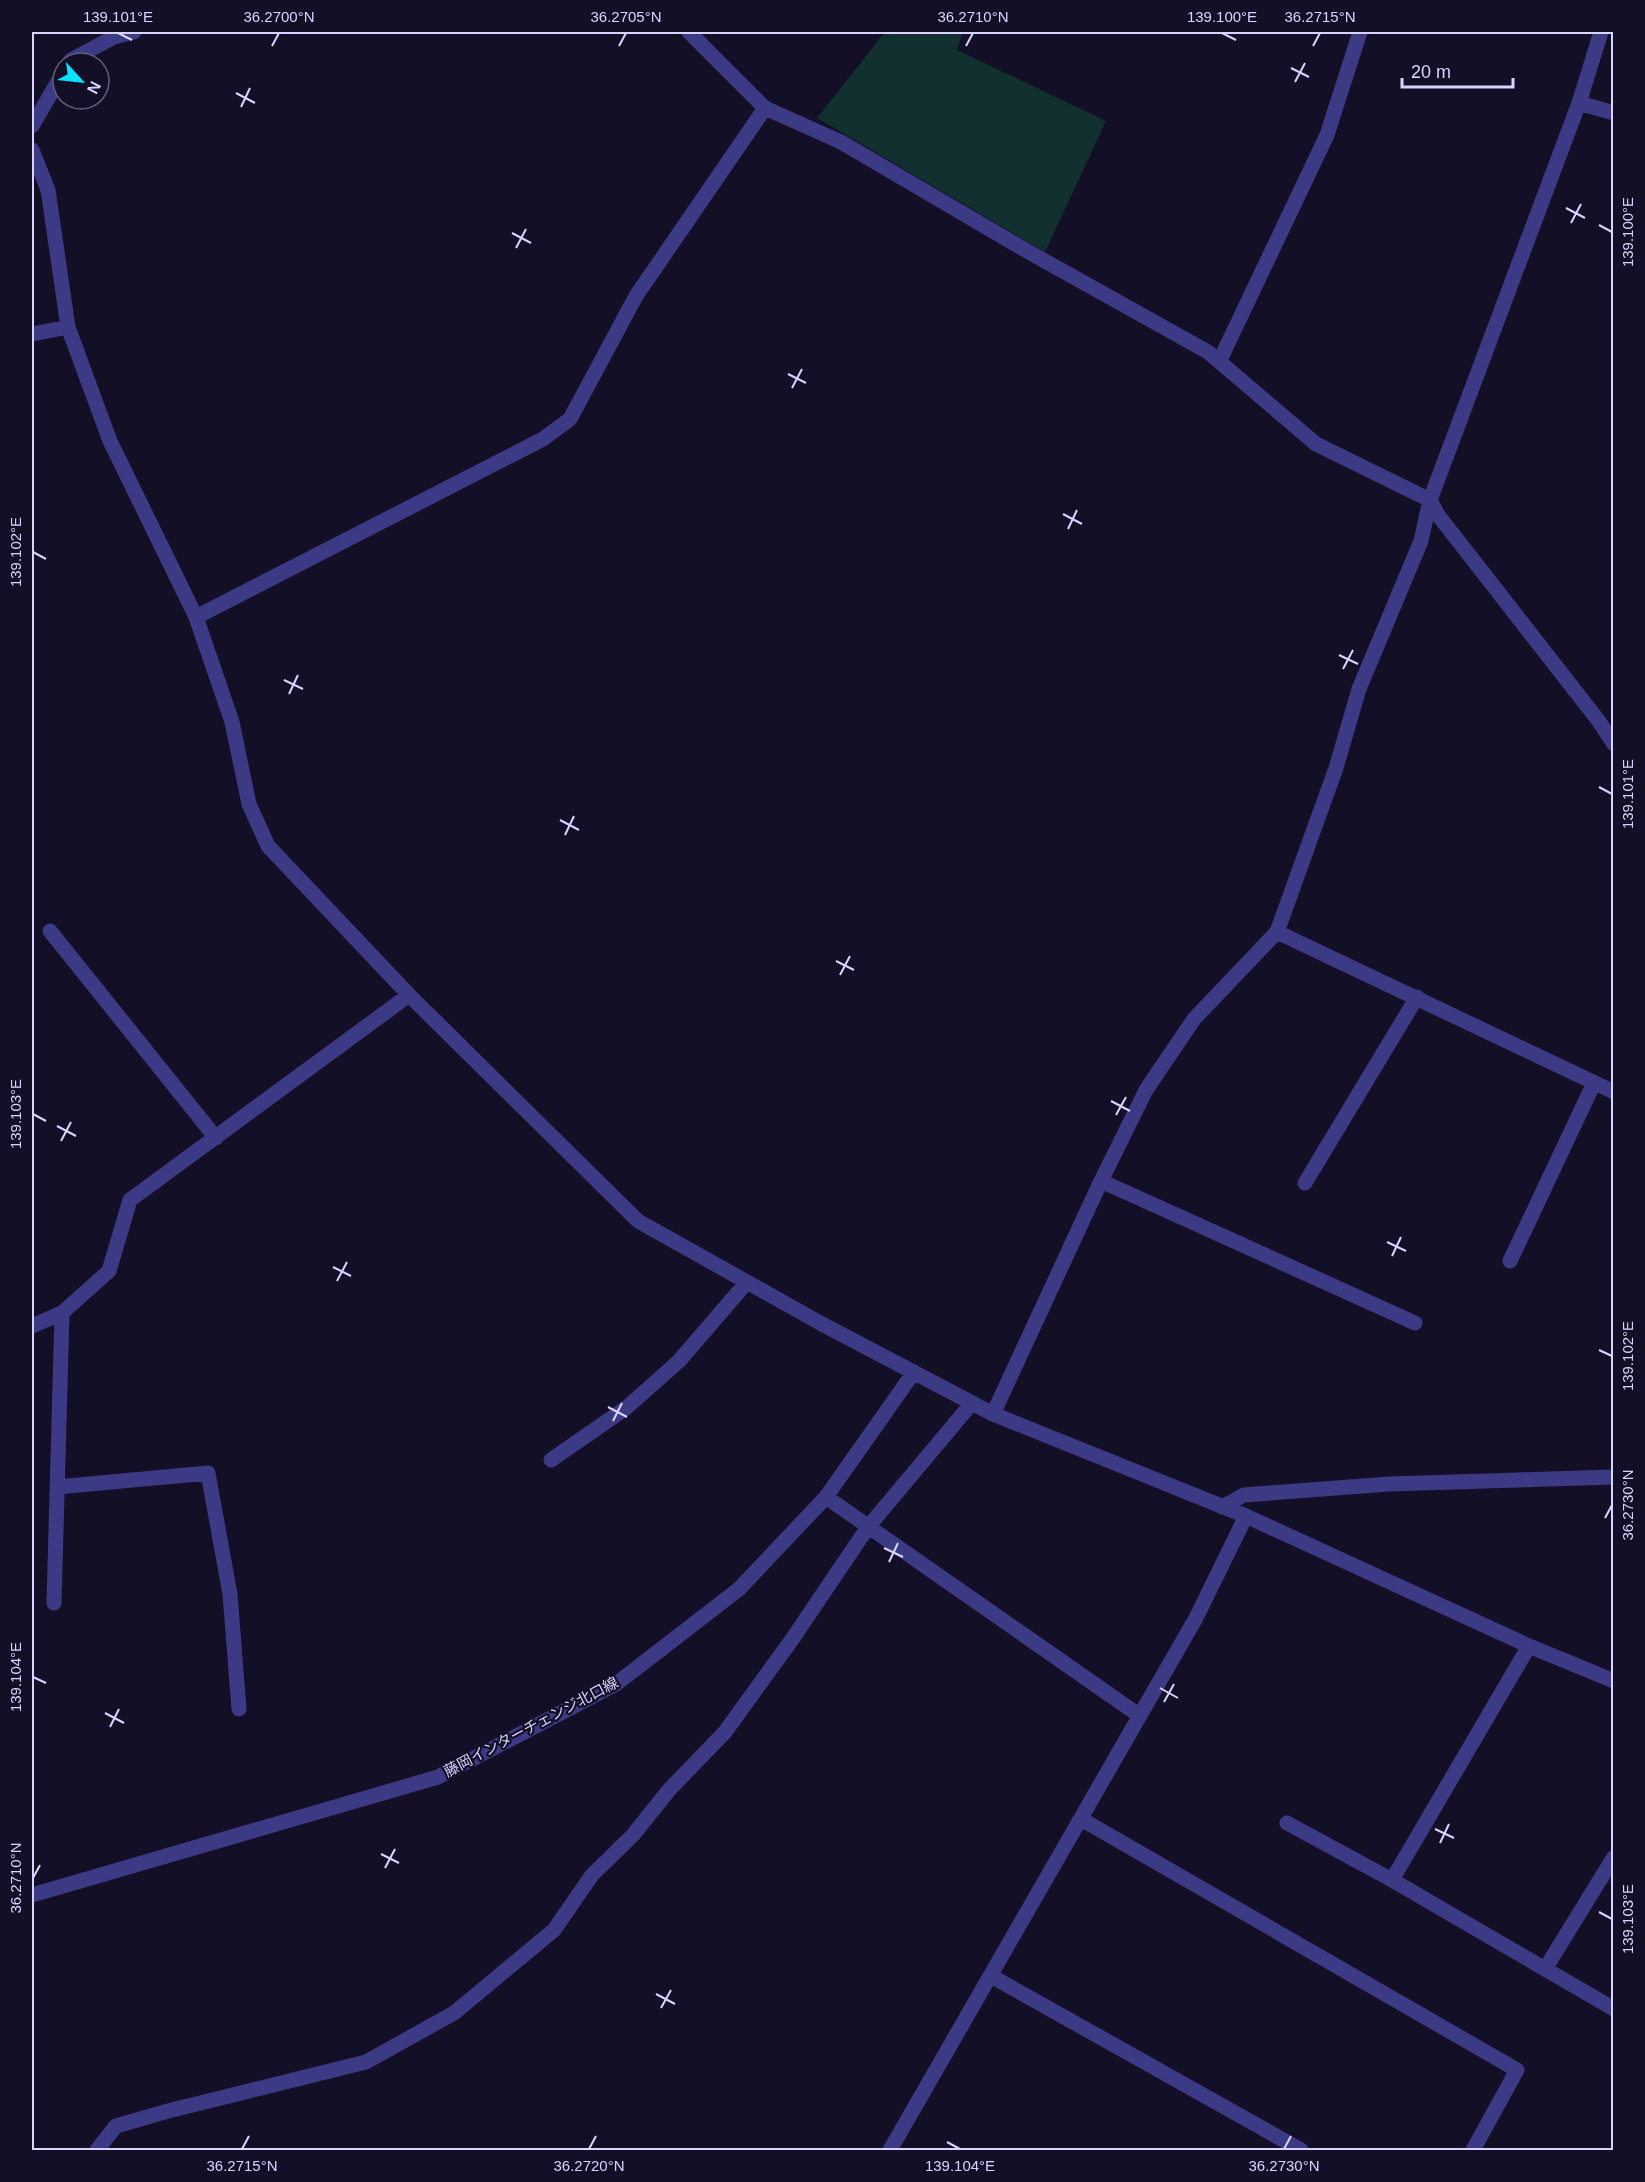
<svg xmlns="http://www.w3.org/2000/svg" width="1645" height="2182" font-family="Arial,'Noto Sans JP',sans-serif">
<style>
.green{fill:#12302f}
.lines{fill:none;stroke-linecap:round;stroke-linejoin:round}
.minor{stroke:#3d3a85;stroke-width:15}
.ticks{fill:none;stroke:#d9d4ff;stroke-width:2}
.labels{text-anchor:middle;stroke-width:4.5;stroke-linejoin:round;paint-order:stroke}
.street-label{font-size:15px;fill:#d9d4ff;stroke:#130f26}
.neatline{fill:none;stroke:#d9d4ff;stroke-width:2}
.ticks-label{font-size:15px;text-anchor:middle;fill:#d9d4ff}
</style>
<rect width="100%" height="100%" fill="#130f26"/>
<!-- green -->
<path class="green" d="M 885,32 L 963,32 L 957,50 L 1106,121 L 1045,252 L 817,118 Z"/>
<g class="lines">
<!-- minor -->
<path class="minor" d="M 689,32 L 765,108 L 841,142 L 1027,251 L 1208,352 L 1316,444 L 1430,500 L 1438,515 L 1598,720 L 1614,744
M 69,63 L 71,60 L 114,37 L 134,32
M 1579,103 L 1614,113
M 32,126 L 63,73
M 32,150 L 48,190 L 68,327 L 110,441 L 196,617 L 232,722 L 249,804 L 268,846 L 409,995 L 638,1221 L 822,1324 L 993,1414 L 1246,1516 L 1529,1646 L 1614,1681
M 32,334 L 68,327
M 1220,360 L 1327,135 L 1360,32
M 196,617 L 543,439 L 570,419 L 636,296 L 765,108
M 50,931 L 216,1138
M 1277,932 L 1614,1092
M 1101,1181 L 1415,1323
M 1305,1183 L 1417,997
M 1510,1261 L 1594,1083
M 32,1326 L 62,1313 L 109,1271 L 130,1200 L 409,995
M 993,1414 L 1101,1181 L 1146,1090 L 1194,1019 L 1277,932 L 1336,768 L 1359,689 L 1421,541 L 1430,500 L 1579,103 L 1601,32
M 551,1460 L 626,1408 L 679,1361 L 747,1282
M 57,1487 L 208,1473 L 230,1594 L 239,1709
M 826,1497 L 1140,1716
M 1222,1507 L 1244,1495 L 1389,1484 L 1614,1477
M 54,1603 L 62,1313
M 1081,1819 L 1517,2070 L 1473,2150
M 1287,1823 L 1392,1880 L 1614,2009
M 1392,1880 L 1529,1646
M 32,1895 L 438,1777 L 616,1684 L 739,1589 L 826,1497 L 914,1372
M 1545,1969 L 1614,1857
M 991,1976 L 1301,2150
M 97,2150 L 116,2126 L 168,2111 L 366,2062 L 454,2013 L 554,1930 L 592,1875 L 633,1835 L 669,1790 L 725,1732 L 793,1638 L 868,1527 L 972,1403
M 890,2150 L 1196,1618 L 1246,1516"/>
</g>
<!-- ticks -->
<path class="ticks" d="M 118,33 L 132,40M 1222,33 L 1236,40M 272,46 L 279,33M 619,46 L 626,33M 966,46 L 973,33M 1313,46 L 1320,33M 1291,68 L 1309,77M 1295,82 L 1305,63M 236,93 L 255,103M 241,107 L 250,88M 1566,208 L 1585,218M 1571,223 L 1581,204M 1599,225 L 1612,232M 512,233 L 531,243M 516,248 L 526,229M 788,374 L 806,383M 792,388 L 802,369M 1063,514 L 1082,524M 1068,529 L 1077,510M 33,552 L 46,559M 1339,655 L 1358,664M 1343,669 L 1353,650M 284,680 L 303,689M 289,694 L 298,675M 1599,787 L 1612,794M 560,820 L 579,830M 565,835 L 574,816M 836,961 L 854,970M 840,975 L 850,956M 1111,1101 L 1130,1111M 33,1114 L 46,1121M 1116,1115 L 1126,1097M 57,1126 L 76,1136M 61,1141 L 71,1122M 1387,1242 L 1406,1251M 1392,1256 L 1401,1237M 333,1267 L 351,1276M 337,1281 L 347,1262M 1599,1350 L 1612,1356M 608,1407 L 627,1417M 613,1421 L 622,1403M 1605,1518 L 1612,1505M 884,1548 L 903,1557M 889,1562 L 898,1543M 33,1677 L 46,1683M 1160,1688 L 1178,1698M 1164,1702 L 1174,1684M 105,1713 L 124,1723M 110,1727 L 119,1709M 1435,1829 L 1454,1838M 1440,1843 L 1449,1824M 381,1854 L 399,1863M 385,1868 L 395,1849M 33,1878 L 40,1865M 1599,1912 L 1612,1919M 656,1994 L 675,2004M 661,2008 L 671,1990M 947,2142 L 960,2149M 242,2149 L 249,2136M 589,2149 L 596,2136M 1284,2149 L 1291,2136"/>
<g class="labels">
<!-- street labels -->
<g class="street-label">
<text transform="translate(531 1727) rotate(-28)" y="5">藤岡インターチェンジ北口線</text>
</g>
</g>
<!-- border -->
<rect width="1645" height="2182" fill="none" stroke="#130f26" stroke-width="66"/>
<!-- north arrow -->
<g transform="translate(81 81) rotate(117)"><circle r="28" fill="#130f26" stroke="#625e7d" stroke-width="1.5"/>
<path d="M0-4.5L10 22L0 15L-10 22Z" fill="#00e5ff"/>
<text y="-9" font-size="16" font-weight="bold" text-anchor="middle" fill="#d9d4ff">N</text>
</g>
<!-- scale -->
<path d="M1402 78v9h111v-9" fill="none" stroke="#d9d4ff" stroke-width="3"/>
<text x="1411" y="78" font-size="18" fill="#d9d4ff" stroke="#130f26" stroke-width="4.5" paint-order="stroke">20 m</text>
<rect x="33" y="33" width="1579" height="2116" class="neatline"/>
<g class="ticks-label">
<text x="118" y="22">139.101°E</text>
<text x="279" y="22">36.2700°N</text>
<text x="626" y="22">36.2705°N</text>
<text x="973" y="22">36.2710°N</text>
<text x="1222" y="22">139.100°E</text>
<text x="1320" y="22">36.2715°N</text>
<text transform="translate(1628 232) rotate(-90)" y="5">139.100°E</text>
<text transform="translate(16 552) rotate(-90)" y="5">139.102°E</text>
<text transform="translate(1628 794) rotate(-90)" y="5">139.101°E</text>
<text transform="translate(16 1114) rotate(-90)" y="5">139.103°E</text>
<text transform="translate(1628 1356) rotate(-90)" y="5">139.102°E</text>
<text transform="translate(1628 1505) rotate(-90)" y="5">36.2730°N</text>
<text transform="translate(16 1677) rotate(-90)" y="5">139.104°E</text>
<text transform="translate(16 1878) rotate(-90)" y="5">36.2710°N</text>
<text transform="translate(1628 1919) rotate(-90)" y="5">139.103°E</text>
<text x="242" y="2171">36.2715°N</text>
<text x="589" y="2171">36.2720°N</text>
<text x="960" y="2171">139.104°E</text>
<text x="1284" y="2171">36.2730°N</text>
</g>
</svg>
